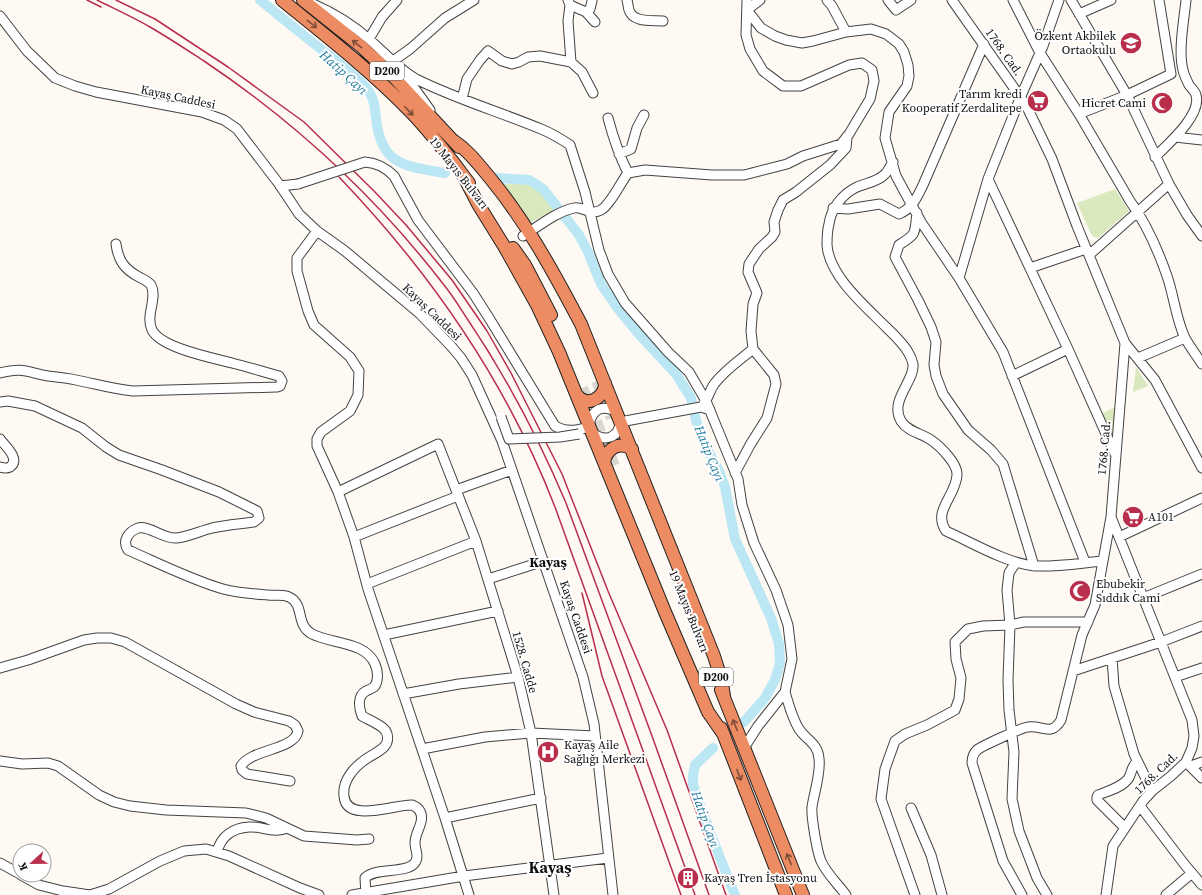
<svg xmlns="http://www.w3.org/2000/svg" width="1202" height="895" font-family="'Source Serif 4',serif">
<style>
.green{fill:#dae8bd}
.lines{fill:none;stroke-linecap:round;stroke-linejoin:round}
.river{stroke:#bae7f3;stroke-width:10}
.highway-tunnel{stroke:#dad7d1;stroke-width:12;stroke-dasharray:12 6;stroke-linecap:butt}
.minor-casing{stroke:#434343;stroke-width:11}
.highway-casing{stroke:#212121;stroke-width:14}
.minor{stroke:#fff;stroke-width:9}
.highway{stroke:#ed8c62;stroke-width:12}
.rail{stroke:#b92e4a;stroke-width:1.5}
.minor-bridge-casing{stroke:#434343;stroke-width:11;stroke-linecap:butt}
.minor-bridge{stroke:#fff;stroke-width:9}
.oneway{stroke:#7e4e39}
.labels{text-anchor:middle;stroke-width:4;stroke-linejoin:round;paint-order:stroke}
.shield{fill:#fff;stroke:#585858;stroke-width:1}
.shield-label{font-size:11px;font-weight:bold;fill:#101010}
.poi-label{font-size:12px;fill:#101010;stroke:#fff;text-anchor:start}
.street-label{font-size:12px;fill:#101010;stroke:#fff}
.water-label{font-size:13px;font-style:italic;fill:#1e799c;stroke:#fff}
.quarter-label{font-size:14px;font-weight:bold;fill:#101010;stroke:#fff}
.district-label{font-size:16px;font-weight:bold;fill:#101010;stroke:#fff}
</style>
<rect width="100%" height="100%" fill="#fefaf3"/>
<!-- green -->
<path class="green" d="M 502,184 L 529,184 L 542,191 L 557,209 L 529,223 Z
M 1115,189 L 1129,211 L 1098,238 L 1094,237 L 1091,234 L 1077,203 Z
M 1136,367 L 1148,386 L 1133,392 Z
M 1116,407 L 1113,437 L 1101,414 Z"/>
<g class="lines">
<!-- river -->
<path class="river" d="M 260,0 C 282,18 304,36 326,53 C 340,64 356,76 367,89 C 374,97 375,108 376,118 C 381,166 405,166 445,173
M 496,178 L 529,180 L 536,184 L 544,190 L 579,235 L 588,252 L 601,284 L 616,306 L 638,333 L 676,374 L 691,398 L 696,420 L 701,437 L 719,471 L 725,487 L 735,539 L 771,618 L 779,644 L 780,663 L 775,680 L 765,698 L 744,722
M 713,748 L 695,765 L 693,776 L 693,784 L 696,795 L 711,835 L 735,895"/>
<!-- highway-tunnel -->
<path class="highway-tunnel" d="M 597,381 L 612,418
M 582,388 L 614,466"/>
<!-- minor casing -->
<g class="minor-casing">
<path id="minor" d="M 568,0 L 570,5 L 568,21 L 571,62
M 627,0 C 628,3 628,7 629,10 C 633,23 652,20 663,21
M 760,0 L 747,10 L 761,28 L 775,36 L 786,40 L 802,43 L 813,41 L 846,32 L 871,29 L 886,34 L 899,44 L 904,52 L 908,65 L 909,76 L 907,86 L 889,112 L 885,138 L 896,176 L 921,222 L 959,278
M 827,0 L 832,6 L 846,32
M 888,0 L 896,10 L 911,0
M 952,0 L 1026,105 L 1052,159 L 1077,226 L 1125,343 L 1111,517 L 1192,720 L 1194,736 L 1192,748 L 1186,762 L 1171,776 L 1152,791 L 1143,801 L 1113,846 L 1106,895
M 1013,0 L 1040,53 L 1079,114 L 1130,201 C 1146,223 1158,250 1167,276 C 1174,296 1176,319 1185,338 C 1190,347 1197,356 1202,364
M 1059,0 L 1043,46 L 1021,96 L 988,179 L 959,278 L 1003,352 L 1085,562
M 1071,0 L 1127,95 L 1169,184 L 1187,215 L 1202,236
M 313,4 C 334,13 353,25 370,40 C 385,53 398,69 416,79 C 456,99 500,112 541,129 C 551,133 561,139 570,145 L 585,192 L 599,250 L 608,274 L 625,303 L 668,352 L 689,372 L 706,401 L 738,479 L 742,505 L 754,543 L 776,590 L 788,625 L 792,659 L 785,692 L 758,726 L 744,748
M 570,5 L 586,12 L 595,22
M 586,12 L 590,9 L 592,1
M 1079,14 L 1111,0
M 0,16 L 27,51 L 55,78 L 75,86 L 96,92 L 202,112 L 224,120 L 237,129 L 279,184 L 299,214 L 317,231 L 345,251 L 419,313 L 451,346 L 461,358 L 472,375 L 502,441 L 583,677 L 594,724 L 613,895
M 369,39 L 382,17 L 397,0
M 393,61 L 410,49 L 445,18 L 474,0
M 405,75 L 430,110
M 462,99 L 467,79 L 480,60 L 488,51 L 502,61 L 512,64 L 519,62 L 528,57 L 540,56 L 571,62 L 582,72 L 593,93
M 1079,114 L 1127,95 L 1171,74 L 1159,0
M 608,118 C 613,137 619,155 628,173
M 1175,137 L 1202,140
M 619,154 L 631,149 L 637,128 L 644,115
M 1155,157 C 1168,144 1202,115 1196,95 C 1195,91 1191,88 1189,85 C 1187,81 1184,75 1183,70 C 1178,51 1184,20 1186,0
M 893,162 C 890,166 888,172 884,175 C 877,182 866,183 857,187 C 842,194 831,209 829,224 C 827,231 827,239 827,245 C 829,276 866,307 886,327 C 894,335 903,343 908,352 C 910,355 912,360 913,364 C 915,381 889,400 901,421 C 908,432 921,433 931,440 C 940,446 958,464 957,475 C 956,496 932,511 946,531 C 971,542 1008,564 1035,566 C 1057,567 1081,563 1103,561
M 988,179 L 1068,349 L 1115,454
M 280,186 L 298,184
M 833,208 L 848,209 L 880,204 L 899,214 C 913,208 917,197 923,185 L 984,44
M 917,213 C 914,234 918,233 899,245 L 895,257 L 918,300 L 931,327 L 936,342 L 934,365 L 936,376 L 943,394 L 968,430 L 991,450 L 1003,464 L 1034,566
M 317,231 L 297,258 L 297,271 L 308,311 L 314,325 L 350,357 L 359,371 L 358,395 L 350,411 L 321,432 L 317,439 L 317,446 L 338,492 L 354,537 L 368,589 L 445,818 L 469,895
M 523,236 C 539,226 556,212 574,208 C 583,206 590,216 601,210 C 610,205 621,182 628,173 L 645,170 L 712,175 L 744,175 L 787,164 L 803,156 L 841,144 L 849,134 L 870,99 L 874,81 L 872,70 L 862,63 L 849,65 L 801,86 L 783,86 L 763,71 L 750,49 L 746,35 L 747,0
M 1089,255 L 1169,184
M 1030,268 L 1086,249
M 473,293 L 489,318 L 555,426 C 567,433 577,430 590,427
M 1125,343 L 1155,380 L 1202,468
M 1138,358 L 1185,338
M 0,373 C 22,367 27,372 48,376 C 57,377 67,378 76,380 C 96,384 112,389 133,391 L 277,387 L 280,386 L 282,381 L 279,376 C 264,372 248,367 232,363 C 213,358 161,348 152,330 C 145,315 158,298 151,285 C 148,281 143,279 139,277 C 124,269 118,260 116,244
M 1012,376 L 1068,349
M 0,402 L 8,401 L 35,406 L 82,428 L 106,447 L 119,455 L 162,470 L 219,492 L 257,511 L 259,518 L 254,522 C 240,524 226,525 212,528 C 200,531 188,537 176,538 C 163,539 149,525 138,528 C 128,532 122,541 128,550 C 158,563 192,580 223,589 C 238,593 254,594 268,595 C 275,596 283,594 289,597 C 305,604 295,625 312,634 C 331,644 365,641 375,664 C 378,671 379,681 374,687 C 371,689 369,690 366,691 C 357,696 359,708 362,716 C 369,720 377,723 383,728 C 389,733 389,742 384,747 C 379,752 372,755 366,759 C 354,767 342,781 344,796 C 346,824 396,804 412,805 C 420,808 423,814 421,822 C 419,830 415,835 415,843 C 415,850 419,855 416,861 C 409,875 377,866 365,878 L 366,895
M 704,403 C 709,397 710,389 715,383 C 726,369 740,360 753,349
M 589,424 C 593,409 602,404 617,412
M 592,432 C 604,443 619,438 620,422 L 701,407 L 710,410
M 0,439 C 5,446 21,459 10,467 C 6,469 3,468 0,467
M 735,473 L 750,445 L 767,418 L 776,384 L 774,375 L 753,349 L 751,331 L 753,304 L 757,293 L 748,272 L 749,264 L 759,249 L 772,237 L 775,232 L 774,222 L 778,210 L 783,200 L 796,192 L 830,165 L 846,148 L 847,138
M 456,490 L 512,470
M 338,492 L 438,444 L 476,541 L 518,677 L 531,733 L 554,895
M 354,537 L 458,496
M 1119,537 L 1202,498
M 1016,562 L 1009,573 L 1007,590 L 1010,625 L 1008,680 L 1009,710 L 1014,752 L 1012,799 L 1019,831 L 1037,878 L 1047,895
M 488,579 L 544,561
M 367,584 L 476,541
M 1143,598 L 1202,574
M 384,635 L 498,611
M 1112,658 L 1114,686 L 1134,754 L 1152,791
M 0,668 L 28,660 L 84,640 L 97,638 L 111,638 L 125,642 L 236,704 L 254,712 L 289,721 L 295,725 L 298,731 C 295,750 251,749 241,766 L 242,770 L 247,774 L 290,781
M 1073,671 L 1161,642 L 1202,626
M 1175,677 L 1202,668
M 785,692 C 789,705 792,718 799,729 C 806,740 818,743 819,759 C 821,773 814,793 812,807 C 811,816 817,852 821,861 C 826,873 838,884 846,895
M 403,694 L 459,684 L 518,677
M 422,749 L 485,737 L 531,733 L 595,736
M 0,761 L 22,764 L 48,763 L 58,766 L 99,795 L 114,802 L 130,806 L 166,810 L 246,813 L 266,818 L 304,836 L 357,840 L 369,839
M 1186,762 L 1202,778
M 1191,766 L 1202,762
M 1140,806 L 1185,865 L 1202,885
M 911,808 L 931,855 L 942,895
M 445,818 L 541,798
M 1125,828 L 1097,800 L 1097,797 L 1098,795 C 1108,791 1121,788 1128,779 C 1132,774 1131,766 1137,762
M 217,852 C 221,836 233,828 249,827 C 262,826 274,834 287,828
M 0,863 L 20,874
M 21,875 L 39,885 L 63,891 L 90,895 L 109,889 L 160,861 L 184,851 L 206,849 L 229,856 L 300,888 L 319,895
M 352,895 L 464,876 L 608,858
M 915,895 L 881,799 L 885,769 L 895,741 L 905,734 L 927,725 L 955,710 L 959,699 L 961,678 L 956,659 L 955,642 L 968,629 L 983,626 L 1010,625 L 1024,622 L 1088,622
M 1022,895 L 1003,861 L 972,763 C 972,757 973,754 977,750 C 980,747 1023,727 1028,727 C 1043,725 1051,737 1061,720 L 1082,635 L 1095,605 L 1111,517
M 1166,895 L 1192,873"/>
</g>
<!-- highway casing -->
<g class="highway-casing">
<path id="highway" d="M 282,0 C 325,35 370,70 409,110 C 431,132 450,158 469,183
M 303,0 L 362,47 L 390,73 L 459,147
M 454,141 C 469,151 479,165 490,178 C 527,223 554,273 581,324 L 714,656 L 721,678 L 724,696
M 464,177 L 478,204 L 504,246 L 537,305 L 559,352 L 665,612 L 708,712 L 724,735
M 513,248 L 525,265 L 551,315
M 577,395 C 587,409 605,397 605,383
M 604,462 C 607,448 619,441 632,449
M 721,690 L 803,895
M 721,728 L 786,895"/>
</g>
<!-- minor -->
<use href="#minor" class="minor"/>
<!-- highway -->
<use href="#highway" class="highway"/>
<!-- rail -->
<path class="rail" d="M 87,0 L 101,7
M 97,0 C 115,9 133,17 150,27 C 169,38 187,50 204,61 C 295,122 377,198 444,285 C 453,296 460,308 468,320 C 507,378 539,439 566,503 L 652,736 L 709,895
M 116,0 L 155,19 L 228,67 L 304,122 L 374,191 L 406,225 L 452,280 L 487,331 L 511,373 L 562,474 L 608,591 L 667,730 L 726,895
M 339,177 C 431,273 507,383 555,507 L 695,895
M 582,593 L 602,676 L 681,895"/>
<!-- minor-bridge casing -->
<g class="minor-bridge-casing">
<path id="minor-bridge" d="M 298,184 L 365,162 C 377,163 385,167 394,176 L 418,220 L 473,293
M 501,417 L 509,439 L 560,437 L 579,434"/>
</g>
<!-- minor-bridge -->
<use href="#minor-bridge" class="minor-bridge"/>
</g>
<!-- one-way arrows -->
<defs><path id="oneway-shaft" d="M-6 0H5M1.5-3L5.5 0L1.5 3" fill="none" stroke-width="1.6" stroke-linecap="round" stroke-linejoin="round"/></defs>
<g class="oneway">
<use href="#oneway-shaft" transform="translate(312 24) rotate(38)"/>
<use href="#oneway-shaft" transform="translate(357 44) rotate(-141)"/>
<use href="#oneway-shaft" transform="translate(409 111) rotate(46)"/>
<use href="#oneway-shaft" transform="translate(735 725) rotate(-112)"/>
<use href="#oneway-shaft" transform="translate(739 775) rotate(69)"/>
<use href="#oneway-shaft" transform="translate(789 859) rotate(-112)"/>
</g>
<!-- icons -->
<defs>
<g id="school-disc" transform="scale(1.15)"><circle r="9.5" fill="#b92e4a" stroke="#fff"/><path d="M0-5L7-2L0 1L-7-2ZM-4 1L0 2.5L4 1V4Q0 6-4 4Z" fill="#fff"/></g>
<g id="supermarket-disc" transform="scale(1.15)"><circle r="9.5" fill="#b92e4a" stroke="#fff"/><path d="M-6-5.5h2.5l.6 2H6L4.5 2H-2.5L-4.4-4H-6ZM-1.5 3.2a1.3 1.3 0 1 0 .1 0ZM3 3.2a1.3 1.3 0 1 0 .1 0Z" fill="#fff"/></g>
<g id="mosque-disc" transform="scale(1.15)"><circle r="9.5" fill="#b92e4a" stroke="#fff"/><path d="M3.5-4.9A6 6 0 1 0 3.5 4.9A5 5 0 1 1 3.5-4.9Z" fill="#fff"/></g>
<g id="hospital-disc" transform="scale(1.15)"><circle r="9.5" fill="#b92e4a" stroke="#fff"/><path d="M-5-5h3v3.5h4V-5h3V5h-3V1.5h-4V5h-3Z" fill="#fff"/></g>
<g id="building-disc" transform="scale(1.15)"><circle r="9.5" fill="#b92e4a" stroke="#fff"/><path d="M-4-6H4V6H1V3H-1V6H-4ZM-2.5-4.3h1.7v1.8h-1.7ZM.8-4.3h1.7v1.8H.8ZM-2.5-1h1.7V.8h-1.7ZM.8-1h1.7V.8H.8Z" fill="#fff"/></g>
</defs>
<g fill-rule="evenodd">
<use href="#school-disc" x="1131" y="43"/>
<use href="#supermarket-disc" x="1038" y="101"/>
<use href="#mosque-disc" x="1162" y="103"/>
<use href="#supermarket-disc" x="1133" y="517"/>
<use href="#mosque-disc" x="1080" y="591"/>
<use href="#hospital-disc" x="548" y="752"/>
<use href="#building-disc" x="688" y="878"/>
</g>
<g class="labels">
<!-- shield labels -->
<g class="shield">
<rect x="370" y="62" width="34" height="18" rx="3"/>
<rect x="699" y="668" width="34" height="18" rx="3"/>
</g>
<g class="shield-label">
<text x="387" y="75">D200</text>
<text x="716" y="681">D200</text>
</g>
<!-- poi labels -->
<g class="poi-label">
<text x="1116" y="40" text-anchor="end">Özkent Akbilek<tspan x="1116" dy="14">Ortaokulu</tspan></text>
<text x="1022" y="98" text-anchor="end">Tarım kredi<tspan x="1022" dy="14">Kooperatif Zerdalitepe</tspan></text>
<text x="1146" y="107" text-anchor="end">Hicret Cami</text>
<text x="1148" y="521">A101</text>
<text x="1096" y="588">Ebubekir<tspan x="1096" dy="14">Sıddık Cami</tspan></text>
<text x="564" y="749">Kayaş Aile<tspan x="564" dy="14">Sağlığı Merkezi</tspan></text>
<text x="704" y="882">Kayaş Tren İstasyonu</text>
</g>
<!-- street labels -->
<g class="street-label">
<text transform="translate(1004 52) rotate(55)" y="4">1768. Cad.</text>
<text transform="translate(178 97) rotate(12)" y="4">Kayaş Caddesi</text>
<text transform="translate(459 173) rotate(52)" y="4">19 Mayıs Bulvarı</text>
<text transform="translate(432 312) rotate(44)" y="4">Kayaş Caddesi</text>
<text transform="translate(1104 448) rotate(-85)" y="4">1768. Cad.</text>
<text transform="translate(689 611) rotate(68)" y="4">19 Mayıs Bulvarı</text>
<text transform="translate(576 617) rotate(71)" y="4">Kayaş Caddesi</text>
<text transform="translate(525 662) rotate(74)" y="4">1528. Cadde</text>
<text transform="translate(1156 773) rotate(-44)" y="4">1768. Cad.</text>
</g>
<!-- water labels -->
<g class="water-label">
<text transform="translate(344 72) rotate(42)" y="5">Hatip Çayı</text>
<text transform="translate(710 453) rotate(68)" y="5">Hatip Çayı</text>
<text transform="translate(706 819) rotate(70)" y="5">Hatip Çayı</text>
</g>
<!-- quarter labels -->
<g class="quarter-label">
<text x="548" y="567">Kayaş</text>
</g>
<!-- district labels -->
<g class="district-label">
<text x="550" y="873">Kayaş</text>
</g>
</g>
<!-- north arrow -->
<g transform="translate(32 863) rotate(248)"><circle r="19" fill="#ffffff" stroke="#9f9f9f"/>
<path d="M0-3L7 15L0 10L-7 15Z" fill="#b92e4a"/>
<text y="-6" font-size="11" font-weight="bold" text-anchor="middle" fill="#101010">K</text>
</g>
</svg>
